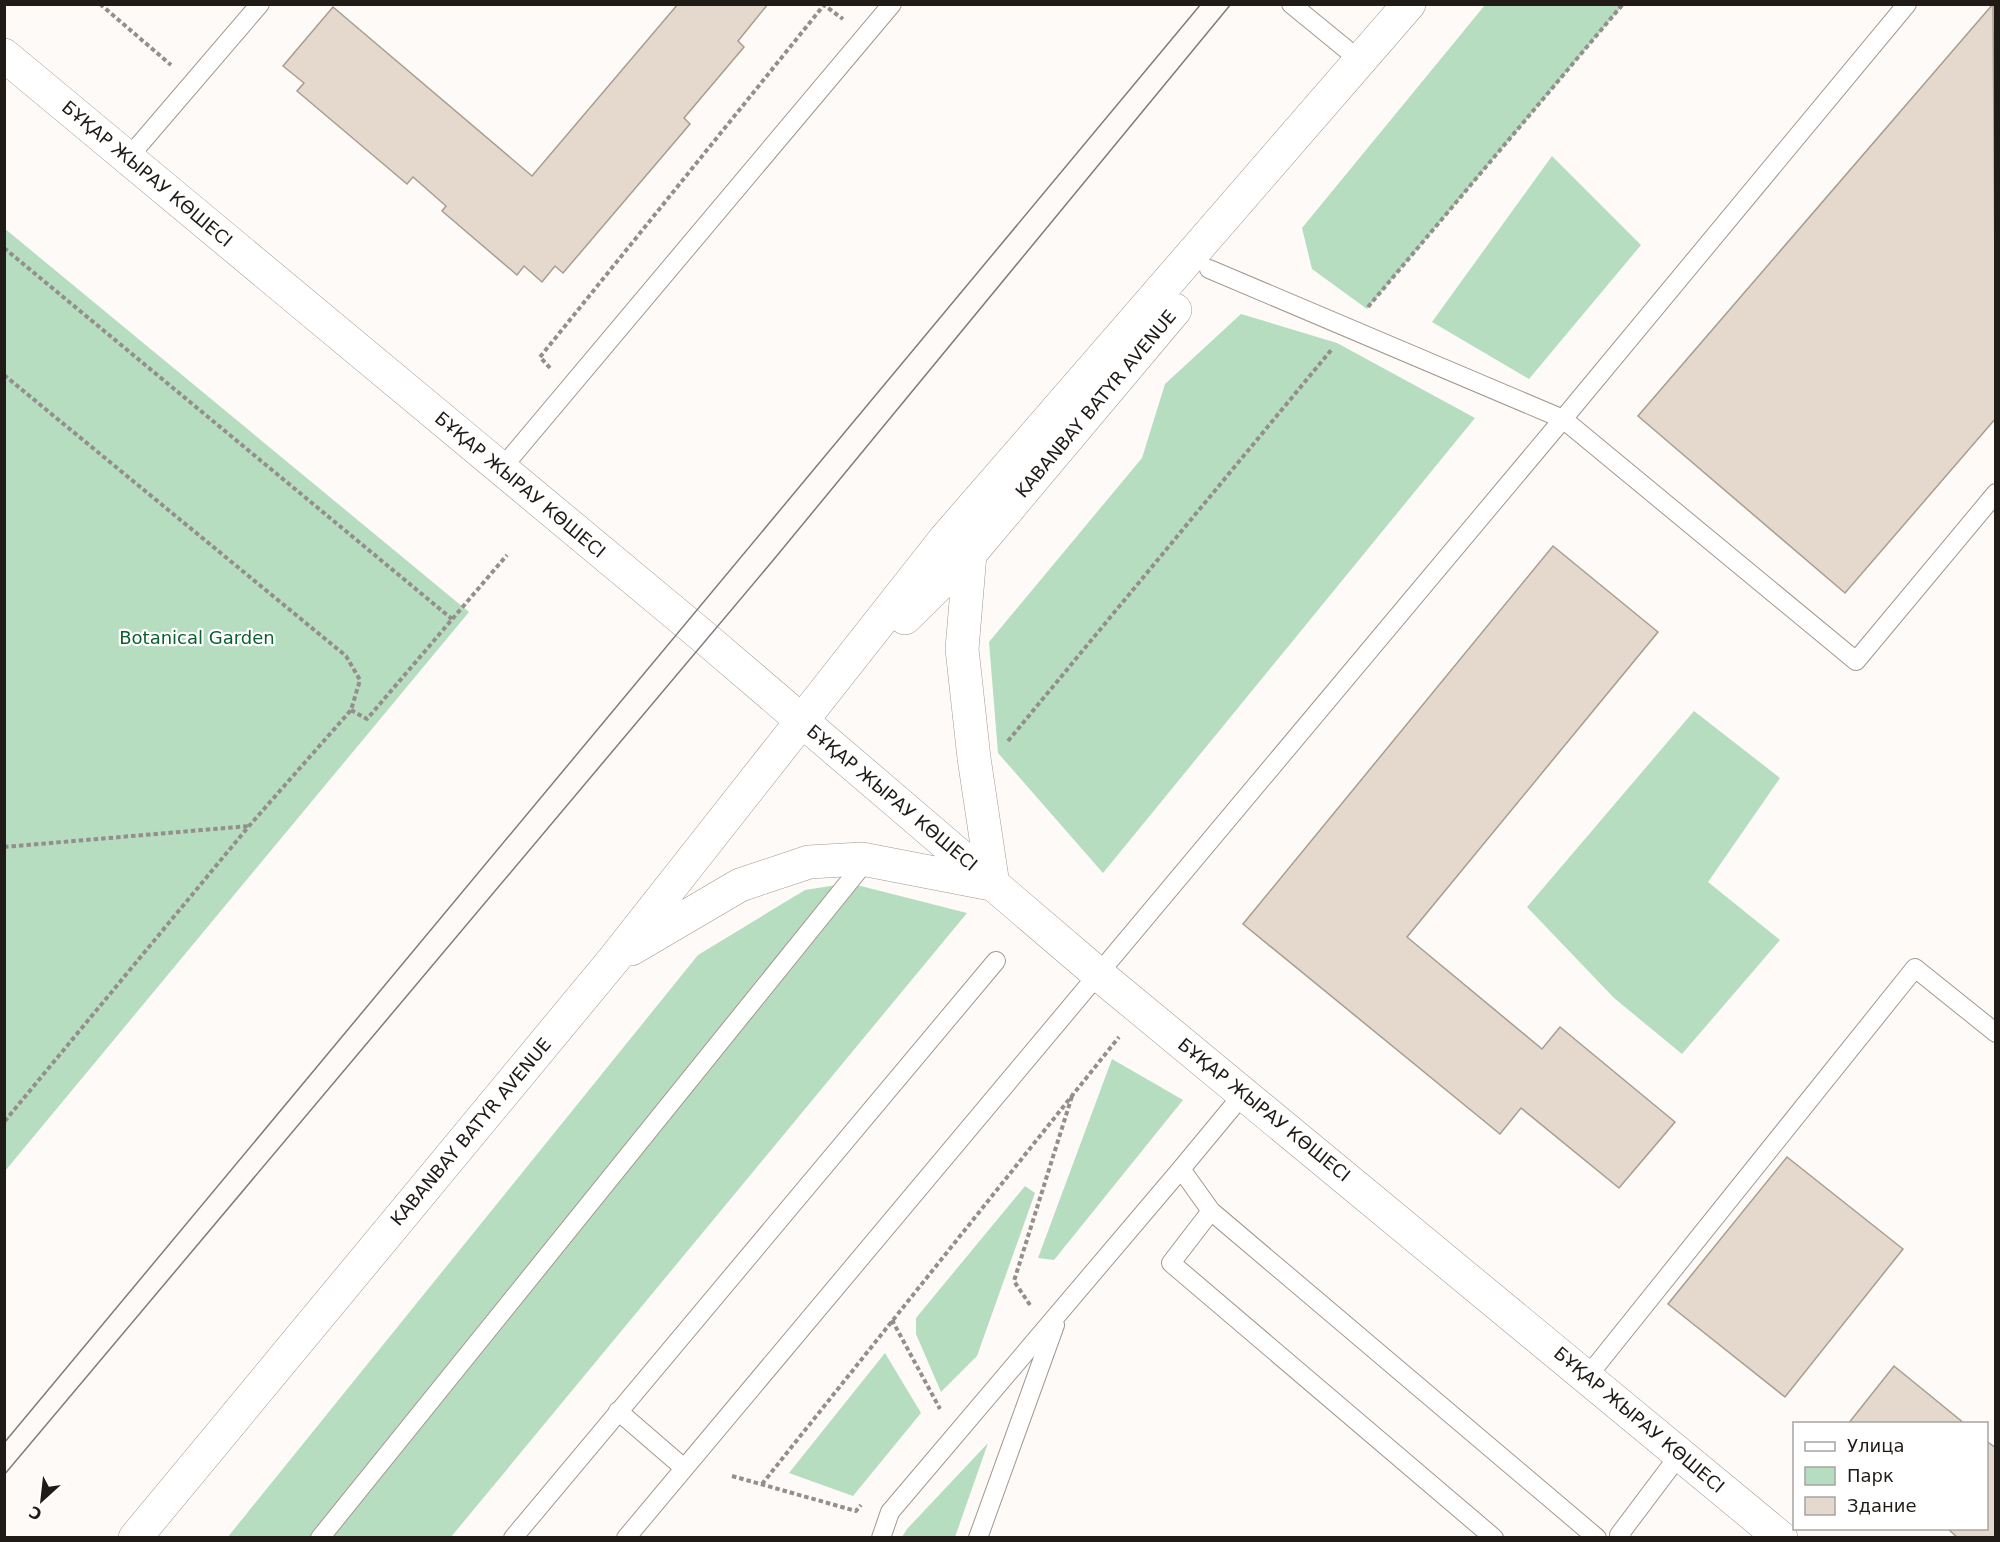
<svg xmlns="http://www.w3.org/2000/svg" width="2000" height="1542" font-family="'DejaVu Sans',sans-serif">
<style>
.green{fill:#b7ddc0}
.building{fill:#e5d8cc;stroke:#a99d91;stroke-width:1.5}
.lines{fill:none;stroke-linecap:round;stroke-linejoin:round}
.lane-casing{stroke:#a5978d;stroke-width:20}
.secondary-casing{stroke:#a5978d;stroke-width:34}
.path{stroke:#948f8c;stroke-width:4;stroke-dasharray:4.5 3;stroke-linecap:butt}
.lane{stroke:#fff;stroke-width:18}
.secondary{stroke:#fff;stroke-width:33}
.tram{stroke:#817c79;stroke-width:1.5}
.labels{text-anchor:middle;stroke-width:4.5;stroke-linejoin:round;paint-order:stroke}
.street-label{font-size:18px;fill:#211b17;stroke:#fff}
.park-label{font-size:18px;fill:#096030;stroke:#fff}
</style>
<rect width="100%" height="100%" fill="#fdfaf8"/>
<!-- green -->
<path class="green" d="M 1485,5 L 1623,5 L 1367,309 L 1312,269 L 1302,228 Z
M 1552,156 L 1641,245 L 1529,379 L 1432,322 Z
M 4,228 L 469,612 L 5,1171 L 4,1171 Z
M 1241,314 L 1337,343 L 1475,418 L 1103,873 L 998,753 L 989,642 L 1142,458 L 1165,384 Z
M 1694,711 L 1780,778 L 1708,882 L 1780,940 L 1682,1054 L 1614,998 L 1527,907 Z
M 849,883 L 967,913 L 451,1537 L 227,1538 L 698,955 L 805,890 Z
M 1112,1059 L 1183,1100 L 1054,1260 L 1038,1258 Z
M 1025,1186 L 1035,1193 L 977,1356 L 941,1392 L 916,1334 L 916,1318 Z
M 885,1353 L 921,1413 L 853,1496 L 789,1473 Z
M 988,1443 L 955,1537 L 902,1537 L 907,1529 Z"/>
<!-- building -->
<path class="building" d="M 678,4 L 768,4 L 738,41 L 744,47 L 684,118 L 690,124 L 563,273 L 555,266 L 542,282 L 524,266 L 517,275 L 442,211 L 446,206 L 413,177 L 407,184 L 297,91 L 304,83 L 283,66 L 333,7 L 532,176 Z
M 1993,4 L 1996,418 L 1845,593 L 1638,416 Z
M 1553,546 L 1658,632 L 1407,937 L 1542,1049 L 1560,1027 L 1675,1122 L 1619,1188 L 1521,1108 L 1500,1134 L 1243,924 Z
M 1787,1157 L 1903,1249 L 1785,1397 L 1668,1304 Z
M 1894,1366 L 1965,1424 L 1848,1424 Z
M 1986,1441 L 1996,1448 L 1996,1538 L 1958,1538 L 1947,1528 L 1986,1528 Z"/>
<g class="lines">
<!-- lane casing -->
<g class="lane-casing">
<path id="lane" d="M 1291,4 L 1362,62
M 128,158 L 260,4
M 1209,269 L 1563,419 L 1856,661 L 1996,493
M 501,469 L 892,4
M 1244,1093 L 1181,1169 L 1211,1211 L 1597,1538
M 1211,1211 L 1171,1263 L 1494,1538
M 1587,1377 L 1915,968 L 1996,1033
M 618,1411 L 684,1468
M 320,1538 L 861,867
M 513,1538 L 996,961
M 626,1538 L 1563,419 L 1907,4
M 881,1538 L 890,1512 L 1181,1169
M 978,1538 L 1055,1325
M 1622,1538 L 1619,1535 L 1680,1454"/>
</g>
<!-- secondary casing -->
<g class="secondary-casing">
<path id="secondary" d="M 4,55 L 705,638 L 1097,973 L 1781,1538
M 970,554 L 962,649 L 974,758 L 993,885
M 905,618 L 970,554 L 1175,310
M 631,949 L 740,885 L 809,862 L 862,859 L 991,884
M 135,1538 L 615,958 L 945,539 L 1409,4"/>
</g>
<!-- path -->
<path class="path" d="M 100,4 L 171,65
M 4,248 L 452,619
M 1368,307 L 1623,4
M 550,368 L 540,357 L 824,5 L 843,19
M 4,375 L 346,656 L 360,680 L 351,710 L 249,826 L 4,1122
M 351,710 L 367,719 L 507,555
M 1008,741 L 1332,349
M 4,847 L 249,826
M 1030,1305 L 1014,1281 L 1073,1093
M 892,1320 L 940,1409
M 732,1476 L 856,1511 L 861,1505
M 762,1484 L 1119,1037"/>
<!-- lane -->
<use href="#lane" class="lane"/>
<!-- secondary -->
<use href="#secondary" class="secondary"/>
<!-- tram -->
<path class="tram" d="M 4,1443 L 1201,4
M 4,1475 L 775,558 L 1231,4"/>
</g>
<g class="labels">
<!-- street labels -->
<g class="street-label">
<text transform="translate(147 174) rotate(40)" y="6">БҰҚАР ЖЫРАУ КӨШЕСІ</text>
<text transform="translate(1096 404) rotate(-50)" y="6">KABANBAY BATYR AVENUE</text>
<text transform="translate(520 485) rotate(40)" y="6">БҰҚАР ЖЫРАУ КӨШЕСІ</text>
<text transform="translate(892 798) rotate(40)" y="6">БҰҚАР ЖЫРАУ КӨШЕСІ</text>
<text transform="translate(1264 1110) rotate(39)" y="6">БҰҚАР ЖЫРАУ КӨШЕСІ</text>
<text transform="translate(471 1132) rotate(-50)" y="6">KABANBAY BATYR AVENUE</text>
<text transform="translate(1639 1420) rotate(40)" y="6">БҰҚАР ЖЫРАУ КӨШЕСІ</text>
</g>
<!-- park labels -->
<g class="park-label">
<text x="197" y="644">Botanical Garden</text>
</g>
</g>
<!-- border -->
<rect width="2000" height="1542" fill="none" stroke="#211b17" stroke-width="12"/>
<!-- legend -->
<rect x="1793" y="1422" width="195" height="108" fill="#ffffff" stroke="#a6a4a2" stroke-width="1.5"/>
<rect x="1805" y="1442" width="30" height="9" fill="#ffffff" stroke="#a6a4a2" stroke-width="1.5"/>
<text x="1847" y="1452" font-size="18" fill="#211b17">Улица</text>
<rect x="1805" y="1467" width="30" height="18" fill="#b7ddc0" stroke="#a6a4a2" stroke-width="1.5"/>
<text x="1847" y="1482" font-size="18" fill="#211b17">Парк</text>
<rect x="1805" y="1497" width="30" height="18" fill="#e5d8cc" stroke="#a6a4a2" stroke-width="1.5"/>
<text x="1847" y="1512" font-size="18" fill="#211b17">Здание</text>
<!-- north arrow -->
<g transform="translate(42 1500) rotate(207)" stroke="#ffffff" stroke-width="4.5" paint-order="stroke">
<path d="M0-4.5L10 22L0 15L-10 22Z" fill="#211b17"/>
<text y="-9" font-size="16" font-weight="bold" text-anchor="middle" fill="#211b17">С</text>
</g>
</svg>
